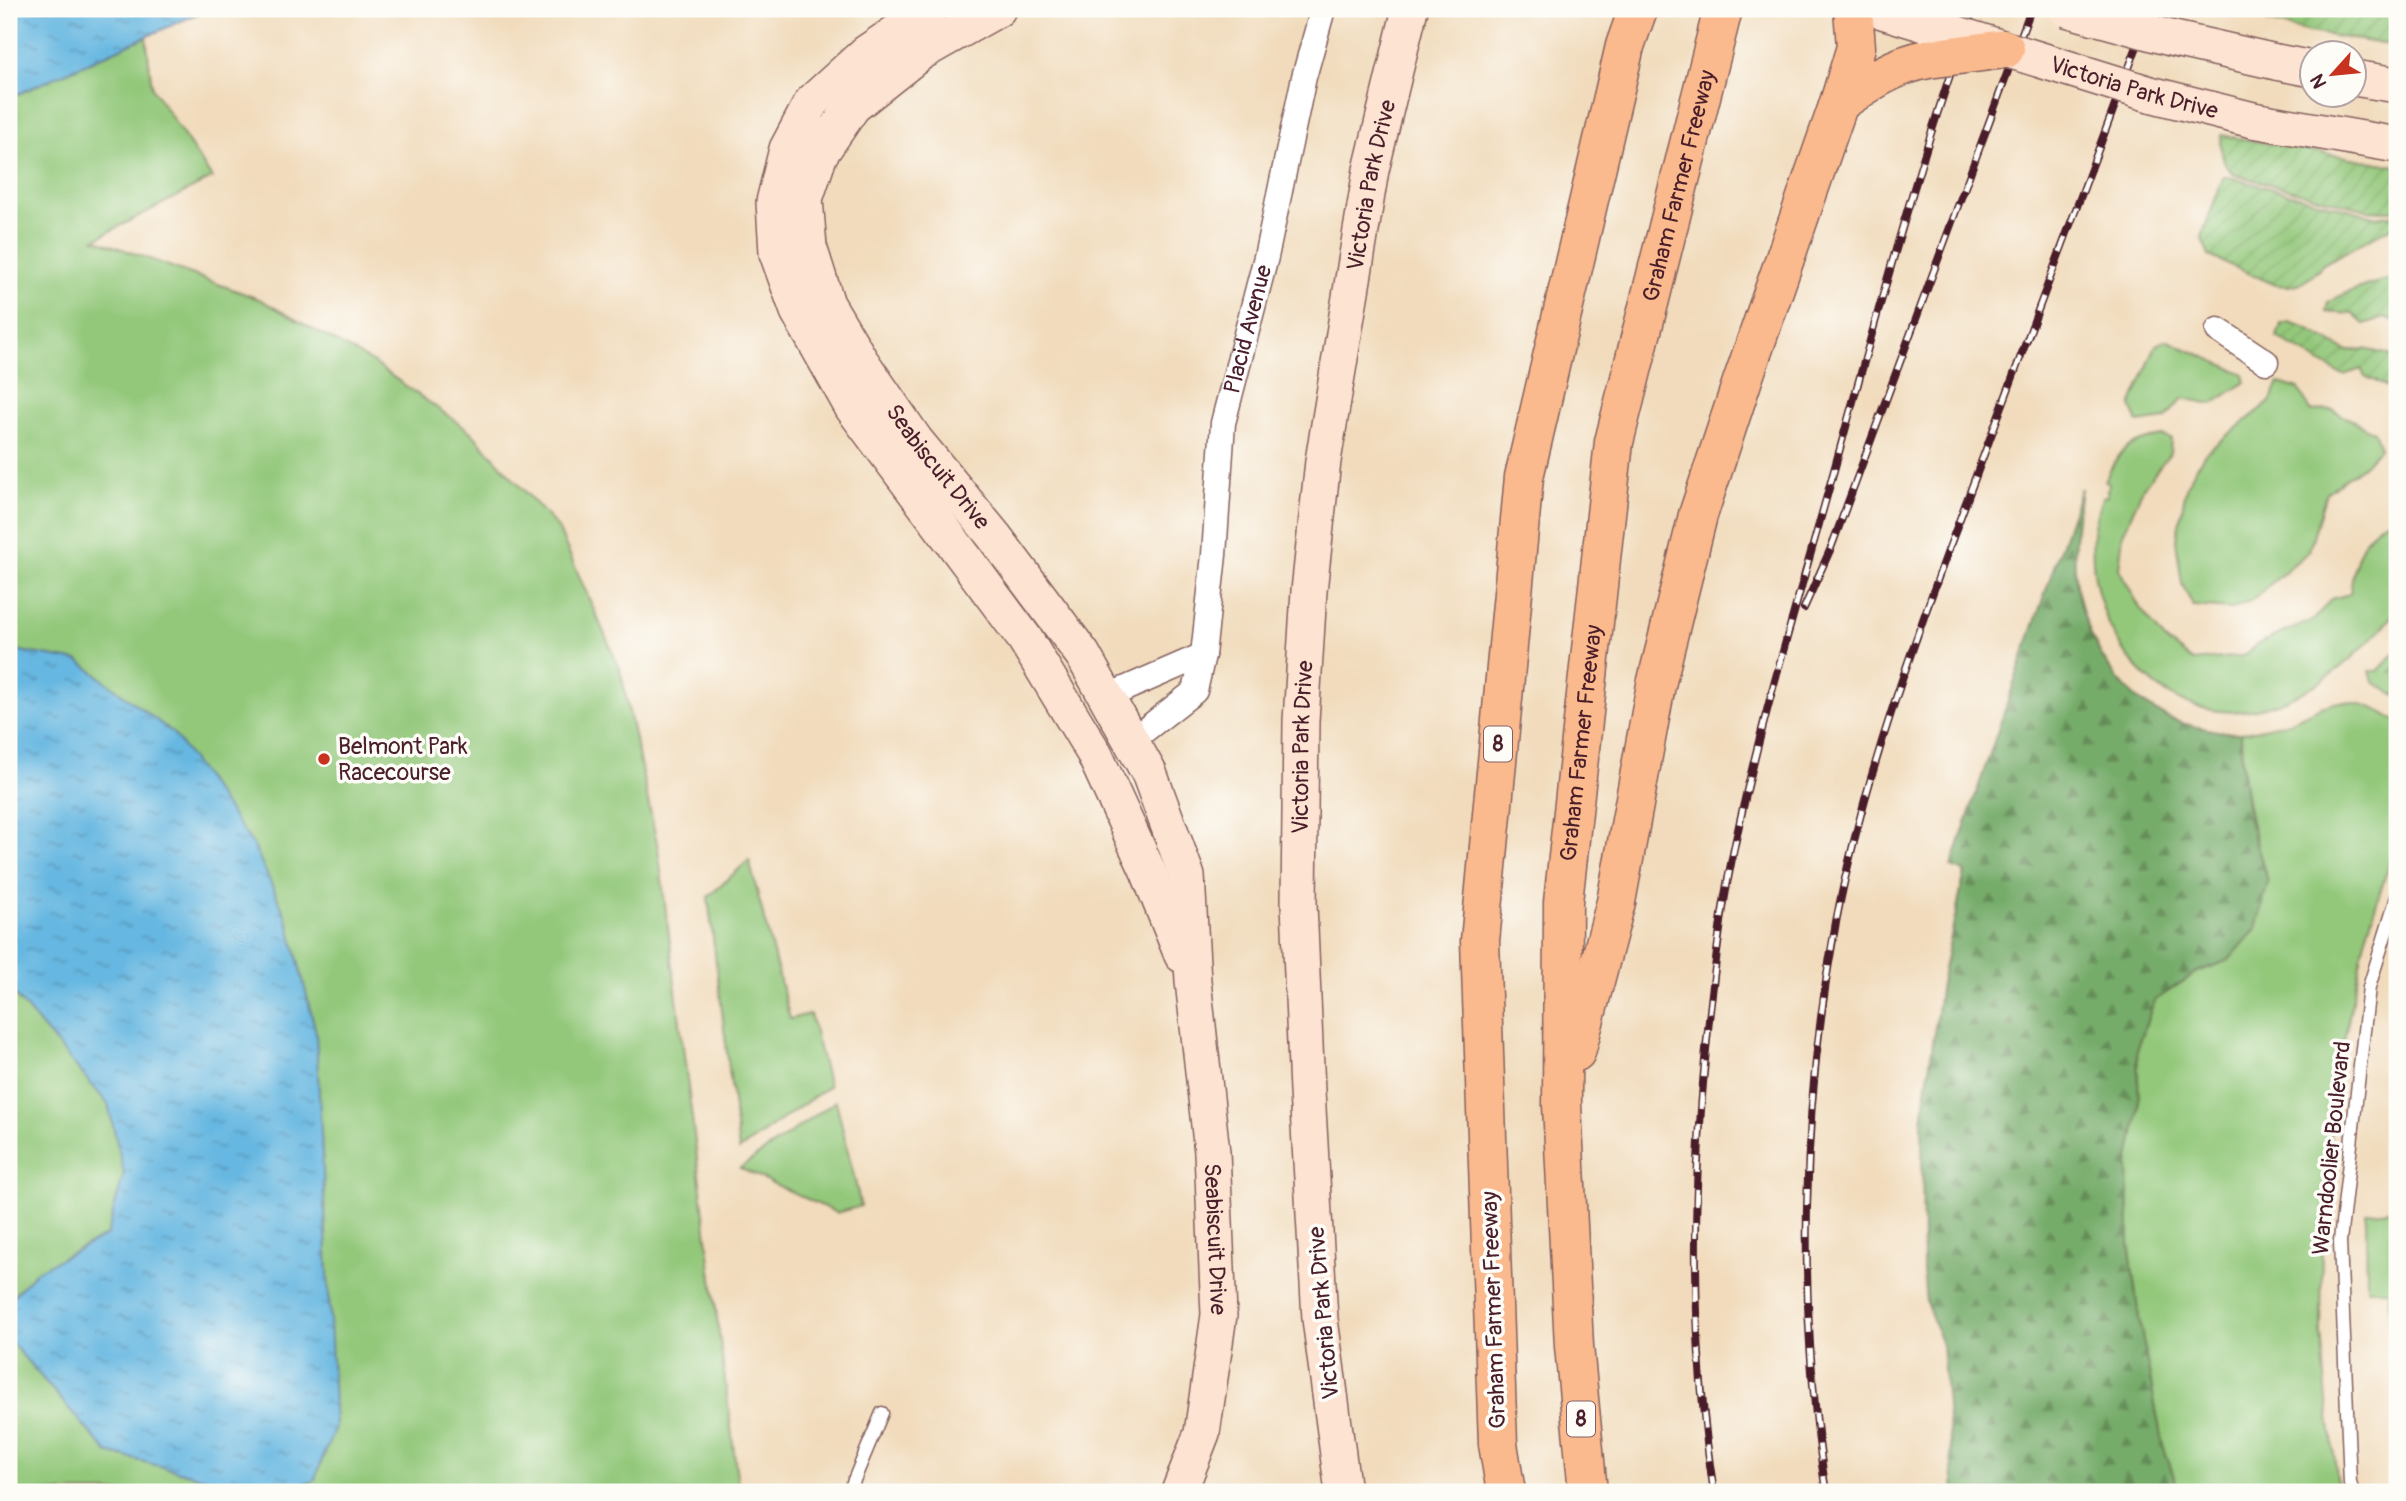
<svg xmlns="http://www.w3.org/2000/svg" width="2406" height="1501" font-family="Pangolin,sans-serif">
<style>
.green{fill:#93c87a;stroke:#6e7452;stroke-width:2}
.forest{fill:url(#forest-firs);stroke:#60664a;stroke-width:2}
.garden{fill:url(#garden-furrows);stroke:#6e7452;stroke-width:2}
.water{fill:url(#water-ripples);stroke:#586b86;stroke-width:2}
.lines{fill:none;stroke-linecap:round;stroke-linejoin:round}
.lane-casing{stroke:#84615e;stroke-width:15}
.street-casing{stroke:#84615e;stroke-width:27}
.secondary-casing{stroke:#84615e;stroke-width:38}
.highway-casing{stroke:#84615e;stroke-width:41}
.lane{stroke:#fff;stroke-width:12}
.street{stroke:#fff;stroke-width:24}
.secondary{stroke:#fde3d1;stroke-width:35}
.highway{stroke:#fbba8d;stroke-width:38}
.rail-casing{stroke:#4a1f2b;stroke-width:8}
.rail{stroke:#fdfcf7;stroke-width:5;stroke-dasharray:16;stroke-linecap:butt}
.secondary-bridge-casing{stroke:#84615e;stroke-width:38;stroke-linecap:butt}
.highway-bridge-casing{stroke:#84615e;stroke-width:41;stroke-linecap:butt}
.secondary-bridge{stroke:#fde3d1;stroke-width:35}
.highway-bridge{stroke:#fbba8d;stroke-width:38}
.poi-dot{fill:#c8321e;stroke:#fdfcf7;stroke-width:2.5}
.labels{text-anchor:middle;stroke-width:7;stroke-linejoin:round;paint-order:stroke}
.shield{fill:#fdfcf7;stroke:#806168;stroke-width:2}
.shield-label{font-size:21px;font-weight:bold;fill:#4a1f2b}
.street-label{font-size:23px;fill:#4a1f2b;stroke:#fdfcf7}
.poi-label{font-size:23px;fill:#4a1f2b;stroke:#fdfcf7;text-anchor:start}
</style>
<defs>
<pattern id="forest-firs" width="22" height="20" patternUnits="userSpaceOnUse" patternTransform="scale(1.75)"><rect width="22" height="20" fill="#76ac6a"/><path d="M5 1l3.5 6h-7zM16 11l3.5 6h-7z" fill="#638b57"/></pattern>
<pattern id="garden-furrows" width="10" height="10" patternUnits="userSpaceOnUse" patternTransform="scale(1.75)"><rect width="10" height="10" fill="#93c87a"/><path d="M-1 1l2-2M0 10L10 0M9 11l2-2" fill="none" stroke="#80ab6a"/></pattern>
<pattern id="water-ripples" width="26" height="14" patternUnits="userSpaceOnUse" patternTransform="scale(1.75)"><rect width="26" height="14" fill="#66b7e1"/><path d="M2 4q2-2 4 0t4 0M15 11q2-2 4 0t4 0" fill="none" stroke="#5694b7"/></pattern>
</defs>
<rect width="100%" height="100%" fill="#fdfcf7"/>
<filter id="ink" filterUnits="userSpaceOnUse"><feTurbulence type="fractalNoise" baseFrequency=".0143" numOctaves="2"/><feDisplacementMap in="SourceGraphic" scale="14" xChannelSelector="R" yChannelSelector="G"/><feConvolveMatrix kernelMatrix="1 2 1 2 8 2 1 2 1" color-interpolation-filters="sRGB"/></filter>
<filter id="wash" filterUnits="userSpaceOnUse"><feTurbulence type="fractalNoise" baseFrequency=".00686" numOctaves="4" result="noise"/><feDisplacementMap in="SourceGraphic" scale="28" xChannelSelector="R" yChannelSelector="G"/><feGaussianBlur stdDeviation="1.57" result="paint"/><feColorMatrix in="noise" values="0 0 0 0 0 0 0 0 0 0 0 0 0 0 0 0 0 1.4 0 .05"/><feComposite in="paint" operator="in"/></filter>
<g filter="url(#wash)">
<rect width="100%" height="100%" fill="#f1dbbc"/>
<!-- green -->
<path class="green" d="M 146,36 L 152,88 L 212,178 L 95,239 L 259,299 L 372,362 L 471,432 L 558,528 L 620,669 L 658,848 L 739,1492 L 9,1492 L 9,98 Z
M 2166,340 L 2244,374 L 2246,382 L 2212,404 L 2183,398 L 2165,419 L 2138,423 L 2131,406 L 2156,345 Z
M 2279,383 L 2299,389 L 2311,411 L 2333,410 L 2374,432 L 2380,448 L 2364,465 L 2326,493 L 2309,551 L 2252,600 L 2232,609 L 2193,606 L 2182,584 L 2176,540 L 2187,484 L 2205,453 L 2270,402 Z
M 2162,436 L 2171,439 L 2170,453 L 2143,488 L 2123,534 L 2119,569 L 2140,608 L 2165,640 L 2193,661 L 2242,656 L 2261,642 L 2314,620 L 2331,599 L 2350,594 C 2353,567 2363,521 2397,519 L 2397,611 C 2363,651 2323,689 2271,705 C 2163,739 2085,633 2093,533 C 2094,521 2099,509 2102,497 L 2107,496 L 2109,484 L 2105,481 C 2119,449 2128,442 2162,436 Z
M 2397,651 L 2397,666 L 2391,673 L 2397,668 L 2397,696 L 2373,682 L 2370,671 L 2378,671 Z
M 2338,702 C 2361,701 2379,708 2397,722 L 2397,838 L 2365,940 L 2341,1055 L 2327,1158 L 2322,1244 L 2321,1332 L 2327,1402 L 2339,1492 L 2179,1492 L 2162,1442 L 2139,1319 L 2129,1243 L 2128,1164 L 2139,1107 L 2137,1050 L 2154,1001 L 2197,972 L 2229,960 L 2268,882 C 2252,831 2241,787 2241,733 L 2289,722 L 2321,707 Z
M 749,860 L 790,1019 L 810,1014 L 829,1086 L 739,1150 L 708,897 Z
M 836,1101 L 861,1206 L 837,1213 L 740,1168 Z
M 2397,1209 L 2397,1423 L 2388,1289 L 2367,1289 L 2366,1213 Z"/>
<!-- forest -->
<path class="forest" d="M 2081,488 C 2077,514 2073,543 2075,569 C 2081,638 2121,710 2193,726 C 2209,729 2224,734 2241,733 L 2241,759 L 2249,820 L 2268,882 L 2256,929 L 2229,960 L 2197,972 L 2154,1001 L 2137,1050 L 2139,1107 L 2128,1164 L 2129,1243 L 2139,1319 L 2162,1442 L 2179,1492 L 1954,1492 L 1942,1345 L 1926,1302 L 1923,1271 L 1922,1121 L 1941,983 L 1965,872 L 1951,867 Z"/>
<!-- garden -->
<path class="garden" d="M 2272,9 L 2365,9 L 2397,14 L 2397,46 L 2309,32 L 2266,21 L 2268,12 Z
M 2221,135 L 2397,166 L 2397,209 L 2384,211 L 2367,210 L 2235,175 C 2221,164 2221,152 2221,135 Z
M 2224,176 L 2377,217 L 2397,214 L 2397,224 L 2323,264 L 2311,277 L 2301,283 L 2289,286 L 2276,285 L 2209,256 L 2202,239 L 2204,230 Z
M 2383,281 L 2397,281 L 2397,322 L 2385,317 L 2364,324 L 2353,314 L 2326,312 L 2328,303 C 2344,292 2364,286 2383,281 Z
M 2289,322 L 2302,326 L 2347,351 L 2365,349 L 2397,357 L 2397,392 L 2365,376 L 2361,369 L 2344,375 L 2339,373 L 2277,337 L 2281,324 Z"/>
<!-- water -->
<path class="water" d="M 9,9 L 208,9 L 9,98 Z
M 9,649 L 79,661 L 173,733 L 254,846 L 288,921 L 316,1032 L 327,1253 L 335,1427 L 314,1481 L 277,1492 L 258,1492 L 107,1452 L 9,1340 L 9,1300 L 38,1270 L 107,1235 L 124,1173 L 108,1104 L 9,988 Z"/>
</g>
<g filter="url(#ink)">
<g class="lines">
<!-- lane casing -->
<g class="lane-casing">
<path id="lane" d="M 849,1492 L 882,1413
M 2353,1492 L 2350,1483 L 2340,1241 L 2369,987 L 2397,897"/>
</g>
<!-- street casing -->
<g class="street-casing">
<g id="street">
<path d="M 2218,330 L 2266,362"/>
<path d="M 1106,697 L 1203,655"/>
<path id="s1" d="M 1131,741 L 1195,691 L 1203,655 L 1214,555 L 1223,423 L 1266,257 L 1304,77 L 1323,9"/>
</g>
</g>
<!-- secondary casing -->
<g class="secondary-casing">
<g id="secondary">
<path d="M 931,9 L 866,53 L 812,102 L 787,149 L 774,202 L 777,253 L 798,311 L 852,407 L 1025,639 L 1094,753 L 1148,871 L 1182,955"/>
<path id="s2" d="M 998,9 L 920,53 L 853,106 L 820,154 L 805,199 L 809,247 L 827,304 L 860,360 L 915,440 L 994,536 L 1083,655 L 1149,773 L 1187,876 L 1193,981 L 1212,1152 L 1219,1315 L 1202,1433 L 1179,1492"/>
<path d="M 1876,9 L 1938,28"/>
<path d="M 2276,62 L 2312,69"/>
<path d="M 2354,78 L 2397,85"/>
<path d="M 2253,120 L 2397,145"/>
<path id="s3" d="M 1343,1492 L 1320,1319 L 1307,1091 L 1299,904 L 1301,721 L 1309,591 L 1323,461 L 1371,170 L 1410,9"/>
</g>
</g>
<!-- highway casing -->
<g class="highway-casing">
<g id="highway">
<path d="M 1839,103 C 1868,83 1894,65 1928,59"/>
<path d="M 1576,1052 L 1616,902 L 1656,685 L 1698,515 L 1742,382 L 1839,103 L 1856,47 L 1853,9"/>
<path d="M 1506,1492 L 1498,1444 L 1480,941 L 1524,477 L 1625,46 L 1638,9"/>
<path id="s4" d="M 1588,1492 L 1574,1346 L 1562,1105 L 1563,902 L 1614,442 L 1723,9"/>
</g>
</g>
<!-- lane -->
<use href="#lane" class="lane"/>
<!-- street -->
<use href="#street" class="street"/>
<!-- secondary -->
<use href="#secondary" class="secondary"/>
<!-- highway -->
<use href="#highway" class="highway"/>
<!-- rail casing -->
<g class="rail-casing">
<path id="rail" d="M 1804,608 L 1831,548 L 2031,9
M 1714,1492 C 1689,1336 1692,1177 1709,1020 C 1714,975 1719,929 1727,884 C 1752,751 1792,621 1828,492 C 1873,330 1916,167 1973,9
M 1826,1492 C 1797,1305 1801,1109 1836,922 C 1866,765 1924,615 1980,465 C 2037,313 2094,161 2151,9"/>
</g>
<!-- rail -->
<use href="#rail" class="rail"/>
<!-- secondary-bridge casing -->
<g class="secondary-bridge-casing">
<g id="secondary-bridge">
<path d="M 2066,9 L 2170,38 L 2276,62"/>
<path id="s5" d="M 1938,28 L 2150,94 L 2253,120"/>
</g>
</g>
<!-- highway-bridge casing -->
<g class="highway-bridge-casing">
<path id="highway-bridge" d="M 1928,59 L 2005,49"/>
</g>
<!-- secondary-bridge -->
<use href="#secondary-bridge" class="secondary-bridge"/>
<!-- highway-bridge -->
<use href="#highway-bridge" class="highway-bridge"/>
</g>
</g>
<!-- markers -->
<circle class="poi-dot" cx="324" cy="759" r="7"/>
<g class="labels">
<!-- shield labels -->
<g class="shield">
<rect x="1484" y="726.5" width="28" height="35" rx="5"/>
<rect x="1567" y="1401.5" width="28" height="35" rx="5"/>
</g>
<g class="shield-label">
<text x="1498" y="751">8</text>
<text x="1581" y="1426">8</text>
</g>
<!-- street labels -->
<g class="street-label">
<text dy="8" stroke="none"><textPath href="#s5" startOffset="205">Victoria Park Drive</textPath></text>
<text dy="8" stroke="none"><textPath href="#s3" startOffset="1314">Victoria Park Drive</textPath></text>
<text dy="8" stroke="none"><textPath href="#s4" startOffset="1318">Graham Farmer Freeway</textPath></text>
<text dy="8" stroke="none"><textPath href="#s1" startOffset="448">Placid Avenue</textPath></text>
<text dy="8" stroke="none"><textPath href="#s2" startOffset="586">Seabiscuit Drive</textPath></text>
<text dy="8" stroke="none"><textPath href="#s4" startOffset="751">Graham Farmer Freeway</textPath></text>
<text dy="8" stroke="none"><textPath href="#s3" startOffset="747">Victoria Park Drive</textPath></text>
<text transform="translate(2331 1148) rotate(-84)" y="8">Warndoolier Boulevard</text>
<text dy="8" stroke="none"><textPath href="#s2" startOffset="1433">Seabiscuit Drive</textPath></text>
<text transform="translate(1493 1310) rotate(-92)" y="8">Graham Farmer Freeway</text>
<text transform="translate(1323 1313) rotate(-95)" y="8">Victoria Park Drive</text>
</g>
<!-- poi labels -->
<g class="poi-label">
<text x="338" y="754">Belmont Park<tspan x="338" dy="26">Racecourse</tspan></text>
</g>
</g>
<!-- margin -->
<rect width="2406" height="1501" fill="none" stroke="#fdfcf7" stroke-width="35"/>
<!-- north arrow -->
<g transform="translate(2333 74) rotate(243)"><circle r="33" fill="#fdfcf7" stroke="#b5a4a5" stroke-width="2"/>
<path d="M0-5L12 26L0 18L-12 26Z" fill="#c8321e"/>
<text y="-10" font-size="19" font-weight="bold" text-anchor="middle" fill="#4a1f2b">N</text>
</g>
</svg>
